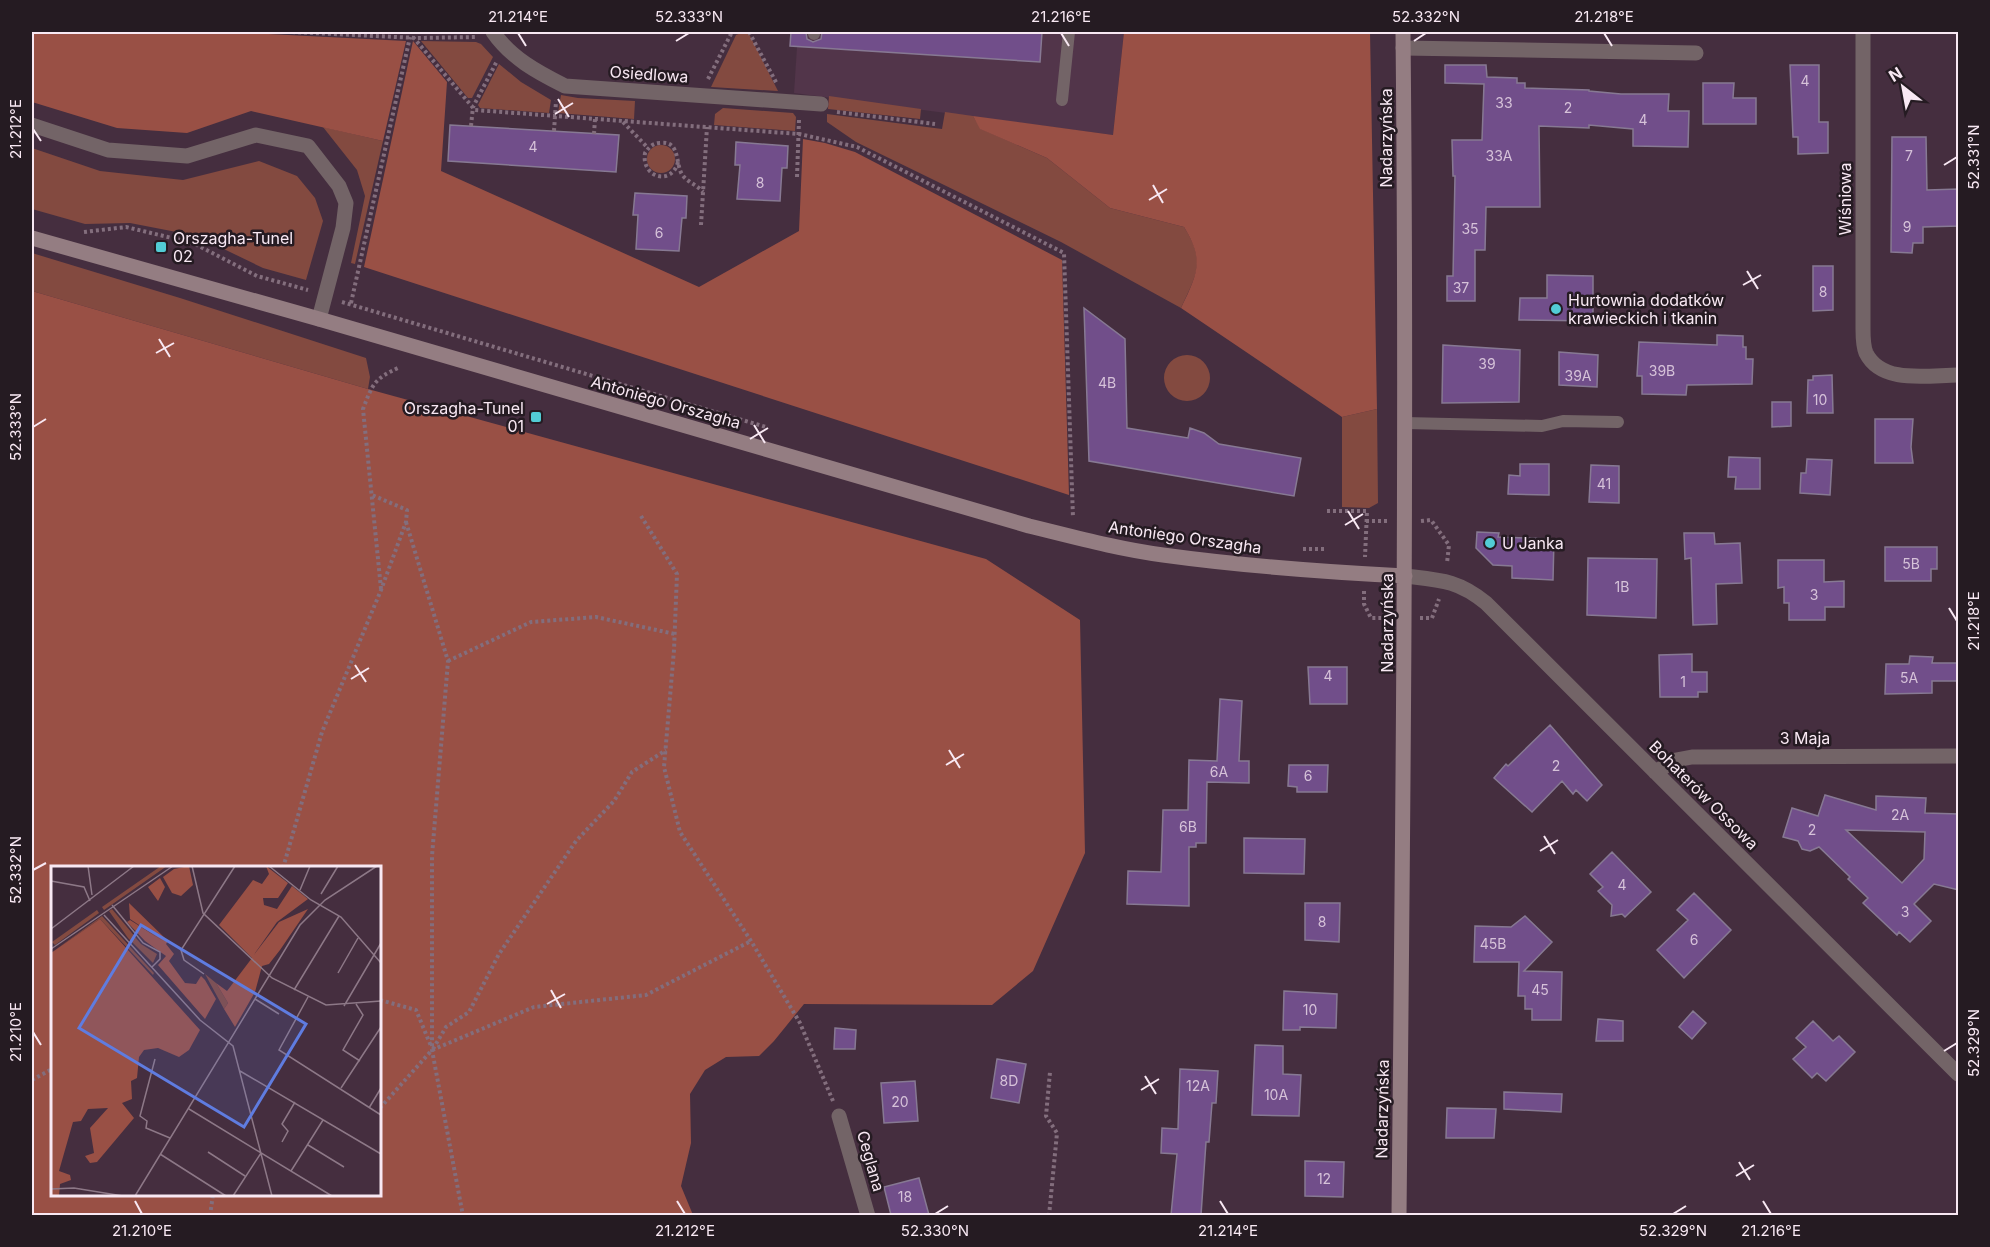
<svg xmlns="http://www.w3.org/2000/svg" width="1990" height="1247" font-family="Inter,sans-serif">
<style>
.built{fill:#52354a}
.green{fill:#834a40}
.forest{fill:#995045;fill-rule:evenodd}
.building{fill:#714e8a;stroke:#877993;stroke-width:1.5;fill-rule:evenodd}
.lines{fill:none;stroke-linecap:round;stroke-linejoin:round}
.path{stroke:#836e7d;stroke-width:4;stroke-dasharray:3 3;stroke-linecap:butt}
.lane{stroke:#736467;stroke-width:12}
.street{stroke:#736467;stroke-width:15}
.secondary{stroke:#947d82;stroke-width:15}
.ticks{fill:none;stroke:#f8e8f3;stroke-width:2}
.poi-dot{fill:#52ccd5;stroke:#251b22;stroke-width:2}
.labels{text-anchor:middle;stroke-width:5;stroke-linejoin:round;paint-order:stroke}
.number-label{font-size:14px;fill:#d6c2d9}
.street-label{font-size:16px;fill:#f8e8f3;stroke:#251b22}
.poi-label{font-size:16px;fill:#f8e8f3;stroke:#251b22;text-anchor:start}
.inset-road{fill:none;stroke:#8d7887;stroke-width:1.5}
.view{fill:#5f7ce0;fill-opacity:0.15;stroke:#5f7ce0;stroke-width:3}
.inset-edge{fill:none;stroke:#f8e8f3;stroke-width:3}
.neatline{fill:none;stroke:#f8e8f3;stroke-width:2}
.ticks-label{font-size:15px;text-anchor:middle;fill:#f8e8f3}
</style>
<rect width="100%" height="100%" fill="#452e3f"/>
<!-- built -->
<path class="built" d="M 798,32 L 1124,32 L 1113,135 L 794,93 Z"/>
<!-- green -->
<path class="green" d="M 741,33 L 749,34 L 778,91 L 711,87 L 736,35 Z
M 421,41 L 476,42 L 481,44 L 493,57 L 472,98 L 468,98 Z
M 499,64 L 521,82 L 551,100 L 549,113 L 480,108 L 478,105 Z
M 561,95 L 578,98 L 635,101 L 634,119 L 558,113 Z
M 829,96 L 921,109 L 920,119 L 828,109 Z
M 723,108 L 793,113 L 796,117 L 795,131 L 714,125 L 715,114 Z
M 945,112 L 973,116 L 981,129 L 1047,158 L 1110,208 L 1184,227 C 1206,262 1197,273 1181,308 L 1061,242 L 856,142 L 827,122 L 827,114 L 942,129 Z
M 323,127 L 383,141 L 355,264 L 351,263 L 365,196 L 357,170 Z
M647 159a14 14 0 1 1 28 0a14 14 0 1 1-28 0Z
M 32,148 L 100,171 L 183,180 L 259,161 L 297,176 L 315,198 L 323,221 L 306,280 L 263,268 L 197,236 L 130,223 L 85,224 L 32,209 Z
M 32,253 L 180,298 L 366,358 L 370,377 L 368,389 L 32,291 Z
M1164 378a23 23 0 1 1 46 0a23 23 0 1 1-46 0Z
M 1377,409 L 1378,503 L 1369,508 L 1342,507 L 1342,417 Z"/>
<!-- forest -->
<path class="forest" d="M 32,32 L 232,32 L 406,41 L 383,141 L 251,111 L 187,133 L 117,128 L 32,102 Z
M 1124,32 L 1370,32 L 1377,409 L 1342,417 L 1181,308 C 1197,274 1205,261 1184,227 L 1110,208 L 1047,158 L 980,129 L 973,116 L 1113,135 Z
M 413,41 L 447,82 L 441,171 L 699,287 L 799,231 L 803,139 L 825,143 L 855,152 L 1062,260 L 1069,495 L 364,267 Z
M 32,291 L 368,389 L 986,559 L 1080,620 L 1085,853 L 1033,971 L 992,1005 L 804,1004 L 774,1041 L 759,1056 L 726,1057 L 705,1070 L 690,1094 L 691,1143 L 681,1186 L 693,1215 L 32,1215 ZM 52,868 L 380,868 L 380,1194 L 52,1194 Z"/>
<!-- building -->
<path class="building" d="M 791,32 L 806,32 L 807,39 L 813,42 L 821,39 L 822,32 L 1042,32 L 1040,62 L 790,46 Z
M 1445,65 L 1486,65 L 1487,77 L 1517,78 L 1517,83 L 1525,83 L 1525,88 L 1589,90 L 1589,91 L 1621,94 L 1669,94 L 1668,111 L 1689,111 L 1688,147 L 1633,146 L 1633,129 L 1589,125 L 1589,128 L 1539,126 L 1540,207 L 1486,207 L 1485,250 L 1475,250 L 1475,301 L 1447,301 L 1447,276 L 1453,276 L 1455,176 L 1453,176 L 1452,140 L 1482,140 L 1484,84 L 1445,83 Z
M 1790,65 L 1819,65 L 1819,122 L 1828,122 L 1828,153 L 1798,154 L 1798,137 L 1793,137 Z
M 1703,83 L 1734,83 L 1733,98 L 1756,98 L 1756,124 L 1703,124 Z
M 450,125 L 619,135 L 616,172 L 448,161 Z
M 1892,137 L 1926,137 L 1927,190 L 1959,189 L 1959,226 L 1923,227 L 1923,243 L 1913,243 L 1912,253 L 1891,252 Z
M 736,142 L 788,146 L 787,168 L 782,168 L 780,201 L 737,199 L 740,165 L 735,165 Z
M 635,193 L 687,196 L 686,218 L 682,218 L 679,251 L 636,249 L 638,215 L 633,215 Z
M 1813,266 L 1833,266 L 1833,310 L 1813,311 Z
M 1547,275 L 1593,276 L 1593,321 L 1519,320 L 1520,298 L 1547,298 Z
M 1084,308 L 1125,339 L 1127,428 L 1188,438 L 1190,428 L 1204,433 L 1219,444 L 1301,458 L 1294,496 L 1089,461 Z
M 1717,335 L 1743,336 L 1743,347 L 1746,347 L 1746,359 L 1753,359 L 1752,384 L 1687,385 L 1686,395 L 1642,394 L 1642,376 L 1637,376 L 1639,342 L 1717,345 Z
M 1443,345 L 1520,350 L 1519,402 L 1442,403 Z
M 1559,352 L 1598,355 L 1597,387 L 1559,385 Z
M 1832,375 L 1833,413 L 1807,413 L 1808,380 L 1813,380 L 1813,376 Z
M 1772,402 L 1791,402 L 1791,426 L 1772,427 Z
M 1875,419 L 1913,419 L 1911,447 L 1913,463 L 1875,463 Z
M 1729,457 L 1760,458 L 1760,489 L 1735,489 L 1736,477 L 1728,477 Z
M 1807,459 L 1832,460 L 1830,495 L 1800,493 L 1801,473 L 1806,473 Z
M 1520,464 L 1549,464 L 1549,495 L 1508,494 L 1509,475 L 1520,476 Z
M 1591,465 L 1619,466 L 1619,503 L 1589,502 Z
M 1477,532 L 1499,533 L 1498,537 L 1554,539 L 1553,580 L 1512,578 L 1512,566 L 1493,565 L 1476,548 Z
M 1684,533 L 1714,533 L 1715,544 L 1740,543 L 1742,583 L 1716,584 L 1717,624 L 1693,625 L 1691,558 L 1685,559 Z
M 1885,547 L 1937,547 L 1937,569 L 1931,569 L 1931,581 L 1885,581 Z
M 1588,558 L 1657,559 L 1656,618 L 1587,615 Z
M 1778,560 L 1824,560 L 1824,582 L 1844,581 L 1844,607 L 1825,607 L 1825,620 L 1789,620 L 1789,603 L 1784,603 L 1784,587 L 1778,588 Z
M 1692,654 L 1692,672 L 1707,672 L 1707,692 L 1698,692 L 1698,697 L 1660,697 L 1659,655 Z
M 1910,656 L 1933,657 L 1932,663 L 1959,663 L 1959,681 L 1932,681 L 1932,693 L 1885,694 L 1886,664 L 1909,664 Z
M 1308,667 L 1347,667 L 1347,704 L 1310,704 Z
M 1220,699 L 1242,701 L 1239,761 L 1249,761 L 1249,783 L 1207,782 L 1206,843 L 1196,843 L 1196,847 L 1189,847 L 1189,906 L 1127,904 L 1128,871 L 1161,872 L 1163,810 L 1188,810 L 1189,760 L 1217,761 Z
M 1550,725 L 1602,785 L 1587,801 L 1576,790 L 1573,794 L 1562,781 L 1532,812 L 1494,778 L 1506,764 L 1508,766 Z
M 1289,765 L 1328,765 L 1327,792 L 1297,792 L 1297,787 L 1288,786 Z
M 1825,795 L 1876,810 L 1876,796 L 1926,798 L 1925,813 L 1959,814 L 1959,890 L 1934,884 L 1914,904 L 1931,921 L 1910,942 L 1899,932 L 1897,935 L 1863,903 L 1868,898 L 1848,879 L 1850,877 L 1819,847 L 1810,851 L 1802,849 L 1798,841 L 1783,837 L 1792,808 L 1818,816 ZM 1846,830 L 1925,832 L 1924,859 L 1902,883 Z
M 1244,838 L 1305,839 L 1304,874 L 1244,873 Z
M 1612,852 L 1651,892 L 1625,917 L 1622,914 L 1611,916 L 1612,905 L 1598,891 L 1603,887 L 1590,874 Z
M 1694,893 L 1731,930 L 1684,978 L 1657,950 L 1688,920 L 1677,910 Z
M 1305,903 L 1340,903 L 1339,942 L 1305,940 Z
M 1525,916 L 1552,942 L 1524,971 L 1562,972 L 1561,1020 L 1532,1020 L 1532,1009 L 1525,1009 L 1525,996 L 1518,996 L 1519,962 L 1474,962 L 1475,926 L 1511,927 Z
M 1284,991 L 1337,994 L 1336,1028 L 1300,1027 L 1300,1030 L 1283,1030 Z
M 1693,1011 L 1706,1023 L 1692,1039 L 1679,1027 Z
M 1598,1019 L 1623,1021 L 1623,1041 L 1596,1041 Z
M 1813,1021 L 1833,1041 L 1839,1036 L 1855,1052 L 1826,1081 L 1817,1073 L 1812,1078 L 1793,1059 L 1806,1047 L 1796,1038 Z
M 835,1028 L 856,1030 L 855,1049 L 834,1049 Z
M 1255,1045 L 1283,1046 L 1283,1074 L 1301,1075 L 1299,1116 L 1252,1115 Z
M 997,1059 L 1026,1064 L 1019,1103 L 991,1098 Z
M 1180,1069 L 1218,1071 L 1216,1103 L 1212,1103 L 1209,1142 L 1206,1142 L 1201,1215 L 1171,1215 L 1177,1154 L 1161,1153 L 1162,1128 L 1178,1129 Z
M 915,1081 L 918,1121 L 884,1123 L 881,1083 Z
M 1504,1092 L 1562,1094 L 1561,1112 L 1504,1109 Z
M 1447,1108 L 1496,1109 L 1494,1138 L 1446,1138 Z
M 1305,1161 L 1344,1162 L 1343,1197 L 1305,1196 Z
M 919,1178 L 929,1215 L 891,1215 L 884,1187 Z"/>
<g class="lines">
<!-- path -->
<path class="path" d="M 292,32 L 417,38 L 477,37
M 749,32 L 777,84
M 413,37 L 475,110 L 799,134 L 857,147 L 1064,253 L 1073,518
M 708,79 L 732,32
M 837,112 L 935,124
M 623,122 L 648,148
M 471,126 L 473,107 L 497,61
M 554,131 L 556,101
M 594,134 L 595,119
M 678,162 C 672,186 641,178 645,153 C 649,147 653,143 660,143 C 682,140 674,167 684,177 C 690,183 698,186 703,192
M 797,177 L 799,120
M 701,225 L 707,127
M 84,232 L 126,227 L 193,243 L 257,276 L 308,290
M 342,302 L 766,427
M 351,303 L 410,37
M 1327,511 L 1367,511 L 1365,557
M 641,516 L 677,574 L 674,650 L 664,767 L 680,832 L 751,941 L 800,1023 L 833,1101
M 1366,521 L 1387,521
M 1421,521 L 1431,520 L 1449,545 L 1447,563
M 406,522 L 448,661 L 432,856 L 432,1050 L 463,1216
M 1303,549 L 1327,549
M 381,589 L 363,409 C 373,383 374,379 400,367
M 1364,591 L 1364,604 L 1371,618 L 1386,618
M 1420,618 L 1432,618 L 1439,599
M 448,661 L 531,622 L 596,617 L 675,634
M 283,868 L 322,732 L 381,590 L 406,522 L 407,510 L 372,495
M 380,1000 L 416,1010 L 431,1046
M 433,1049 L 446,1027 L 469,1012 L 499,954 L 576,841 L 614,801 L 632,772 L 666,750
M 32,1080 L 52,1069
M 380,1108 L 432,1050 L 534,1007 L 646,995 L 751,941
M 210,1216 L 213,1194
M 1049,1216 L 1057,1133 L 1046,1116 L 1050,1072"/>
<!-- lane -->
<path class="lane" d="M 814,34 L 814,32
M 1062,100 L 1069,32
M 1405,423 L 1542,426 L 1563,421 L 1618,422"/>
<!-- street -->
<path class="street" d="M 493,32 C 511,58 537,72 565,86 L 821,104
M 1863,32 L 1863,329 C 1863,336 1863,346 1866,353 C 1882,385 1929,375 1958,375
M 1403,48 L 1696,53
M 32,125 L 108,150 L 187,156 L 256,135 L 308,146 L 339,186 L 346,203 L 343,228 L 319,319
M 1405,576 C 1440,580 1458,580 1486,603 L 1958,1074
M 1655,772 L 1676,760 L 1692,757 L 1958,756
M 839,1116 L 868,1216"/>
<!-- secondary -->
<path class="secondary" d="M 32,238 L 319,319 L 1029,526 C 1074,537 1118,549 1163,555 C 1243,566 1325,572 1405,576
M 1399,1216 C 1403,821 1407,426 1403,32"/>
</g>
<!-- ticks -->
<path class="ticks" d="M 518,33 L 526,46M 1061,33 L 1069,46M 1604,33 L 1612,46M 676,41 L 689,33M 1414,41 L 1426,33M 558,99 L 569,117M 555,114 L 573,103M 33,129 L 41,141M 1944,165 L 1957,157M 1153,185 L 1163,203M 1149,200 L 1167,189M 1747,271 L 1758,289M 1743,285 L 1761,275M 159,339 L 170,357M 156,353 L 174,343M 754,425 L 765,443M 33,427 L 46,419M 750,439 L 768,428M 1348,511 L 1359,529M 1345,525 L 1363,514M 1949,608 L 1957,621M 355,665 L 366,682M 351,679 L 369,668M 949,750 L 960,768M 946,765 L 964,754M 1544,836 L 1555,854M 1540,851 L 1558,840M 33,870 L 46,863M 551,990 L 561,1008M 547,1004 L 565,994M 33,1032 L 41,1045M 1944,1051 L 1957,1043M 1145,1076 L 1156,1094M 1141,1090 L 1159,1079M 1739,1162 L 1750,1180M 1736,1176 L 1754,1165M 135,1201 L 142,1214M 677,1201 L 685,1214M 1220,1201 L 1228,1214M 1763,1201 L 1771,1214M 935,1214 L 948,1206M 1673,1214 L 1686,1206"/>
<!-- markers -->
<g class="poi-dot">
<rect x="155" y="241" width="12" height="12" rx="3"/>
<circle cx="1556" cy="309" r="6"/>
<rect x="530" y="411" width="12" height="12" rx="3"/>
<circle cx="1490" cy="543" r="6"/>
</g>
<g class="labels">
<!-- number labels -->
<g class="number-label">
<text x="1805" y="86">4</text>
<text x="1504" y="108">33</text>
<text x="1568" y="113">2</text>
<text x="1643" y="125">4</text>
<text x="533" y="152">4</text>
<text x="1499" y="161">33A</text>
<text x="1909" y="161">7</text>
<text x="760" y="188">8</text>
<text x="1907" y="232">9</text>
<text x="1470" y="234">35</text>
<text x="659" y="238">6</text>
<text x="1461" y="293">37</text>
<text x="1823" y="297">8</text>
<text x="1487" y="369">39</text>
<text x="1662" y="376">39B</text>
<text x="1578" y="381">39A</text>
<text x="1107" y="388">4B</text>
<text x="1820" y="405">10</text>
<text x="1604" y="489">41</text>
<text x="1911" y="569">5B</text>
<text x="1622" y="592">1B</text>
<text x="1814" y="600">3</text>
<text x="1328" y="681">4</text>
<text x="1909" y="683">5A</text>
<text x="1683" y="687">1</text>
<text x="1556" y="771">2</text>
<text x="1219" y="777">6A</text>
<text x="1308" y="781">6</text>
<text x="1900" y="820">2A</text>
<text x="1188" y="832">6B</text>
<text x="1812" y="835">2</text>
<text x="1622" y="890">4</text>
<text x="1905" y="917">3</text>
<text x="1322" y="927">8</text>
<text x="1694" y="945">6</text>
<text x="1493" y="949">45B</text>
<text x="1540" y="995">45</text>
<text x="1310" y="1015">10</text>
<text x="1009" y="1086">8D</text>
<text x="1198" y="1091">12A</text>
<text x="1276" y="1100">10A</text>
<text x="900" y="1107">20</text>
<text x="1324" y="1184">12</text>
<text x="905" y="1202">18</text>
</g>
<!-- street labels -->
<g class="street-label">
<text transform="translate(649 74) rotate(4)" y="6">Osiedlowa</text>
<text transform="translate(1386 138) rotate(-90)" y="6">Nadarzyńska</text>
<text transform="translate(1845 199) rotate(-90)" y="6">Wiśniowa</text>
<text transform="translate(666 402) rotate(16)" y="6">Antoniego Orszagha</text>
<text transform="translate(1185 537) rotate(8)" y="6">Antoniego Orszagha</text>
<text transform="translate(1387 623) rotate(-90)" y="6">Nadarzyńska</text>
<text x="1805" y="744">3 Maja</text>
<text transform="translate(1704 795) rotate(45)" y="6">Bohaterów Ossowa</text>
<text transform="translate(1382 1109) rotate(-89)" y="6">Nadarzyńska</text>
<text transform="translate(871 1161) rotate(74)" y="6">Ceglana</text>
</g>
<!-- poi labels -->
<g class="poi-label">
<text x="173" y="244">Orszagha-Tunel<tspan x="173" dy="18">02</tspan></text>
<text x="1568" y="306">Hurtownia dodatków<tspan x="1568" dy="18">krawieckich i tkanin</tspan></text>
<text x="524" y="414" text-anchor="end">Orszagha-Tunel<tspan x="524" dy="18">01</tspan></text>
<text x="1502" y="549">U Janka</text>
</g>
</g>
<!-- overview -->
<g transform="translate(51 866)">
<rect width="330" height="330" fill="#452e3f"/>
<path d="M 110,0 L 116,0 L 53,44 L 51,41 ZM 61,43 L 90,78 L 106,88 L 102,97 L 77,72 L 58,45 ZM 46,44 L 48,47 L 4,79 L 1,76 ZM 51,50 L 103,107 L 102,109 L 49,53 L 0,87 ZM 154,108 L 165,117 L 177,137 L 173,143 Z" fill="#834a40"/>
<path d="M 138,0 L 142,19 L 130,30 L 121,27 L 112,11 L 123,3 ZM 215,0 L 237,17 L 227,32 L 212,32 L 213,39 L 226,43 L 241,20 L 257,33 L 226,56 L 202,90 L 228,56 L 257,43 L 229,84 L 218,98 L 211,100 L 204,126 L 184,161 L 173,143 L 177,137 L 165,117 L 176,125 L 201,92 L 168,59 L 202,14 L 211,18 L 218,8 ZM 109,12 L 114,21 L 107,35 L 97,21 ZM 78,37 L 117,75 L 115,78 L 123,88 L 118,95 L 134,117 L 145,118 L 150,110 L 154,114 L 165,133 L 154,153 L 107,99 L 115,90 L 94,75 L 76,56 L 79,54 L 112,75 L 79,53 ZM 49,53 L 149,164 L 138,184 L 128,191 L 107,182 L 93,184 L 88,191 L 86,212 L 80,215 L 81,233 L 71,237 L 83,252 L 46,296 L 39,297 L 34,290 L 43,287 L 39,262 L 57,242 L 37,243 L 30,255 L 22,256 L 8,305 L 19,309 L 20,314 L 9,318 L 8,330 L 0,330 L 0,87 Z" fill="#995045"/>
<path class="inset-road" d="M 37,0 L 41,29M 141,0 L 152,47 L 221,112 L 275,139 L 330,135M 218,0 L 260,34 L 290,51 L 330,97M 0,15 L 33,21 L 39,35M 249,24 L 259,0M 270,28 L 287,0M 61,39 L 92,77 L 109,86 L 109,93 L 101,101M 53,49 L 149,154 L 182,180 L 221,330M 0,63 L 83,0M 0,83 L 122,0M 287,107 L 307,72M 153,108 L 133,94 L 130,84 L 184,0M 243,124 L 288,50M 257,131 L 228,184 L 330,249M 204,133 L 228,148M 305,138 L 312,149 L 292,184 L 309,195M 293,140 L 330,77M 104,193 L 89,250 L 96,255 L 95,262 L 119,272M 189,205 L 330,288M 290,222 L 330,161M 318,242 L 330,222M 138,243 L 281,330M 231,276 L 237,265 L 231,258 L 244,236M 257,279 L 293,301M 157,286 L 194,310M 109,288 L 175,330M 240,305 L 272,254M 0,323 L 23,322 L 72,330M 84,330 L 249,59 L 274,34 L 326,0M 182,330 L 210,287"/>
<path class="view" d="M 90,59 L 255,158 L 193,261 L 28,162 Z"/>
<rect width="330" height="330" class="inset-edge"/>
</g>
<!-- border -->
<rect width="1990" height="1247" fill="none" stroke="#251b22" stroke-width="66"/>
<!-- north arrow -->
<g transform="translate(1903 87) rotate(329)" stroke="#251b22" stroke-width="4.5" paint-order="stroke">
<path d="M0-4.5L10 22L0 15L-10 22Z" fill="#f8e8f3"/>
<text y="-9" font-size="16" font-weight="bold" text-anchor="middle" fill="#f8e8f3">N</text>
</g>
<rect x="33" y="33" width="1924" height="1181" class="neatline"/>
<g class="ticks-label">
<text x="518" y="22">21.214°E</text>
<text x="689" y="22">52.333°N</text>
<text x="1061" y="22">21.216°E</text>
<text x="1426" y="22">52.332°N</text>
<text x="1604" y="22">21.218°E</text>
<text transform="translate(16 129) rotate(-90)" y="5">21.212°E</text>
<text transform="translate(1974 157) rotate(-90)" y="5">52.331°N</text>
<text transform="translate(16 427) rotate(-90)" y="5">52.333°N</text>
<text transform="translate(1974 621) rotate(-90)" y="5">21.218°E</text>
<text transform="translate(16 870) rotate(-90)" y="5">52.332°N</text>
<text transform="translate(16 1032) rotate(-90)" y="5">21.210°E</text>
<text transform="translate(1974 1043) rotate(-90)" y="5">52.329°N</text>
<text x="142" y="1236">21.210°E</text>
<text x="685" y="1236">21.212°E</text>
<text x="935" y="1236">52.330°N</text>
<text x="1228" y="1236">21.214°E</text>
<text x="1673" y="1236">52.329°N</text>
<text x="1771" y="1236">21.216°E</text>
</g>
</svg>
